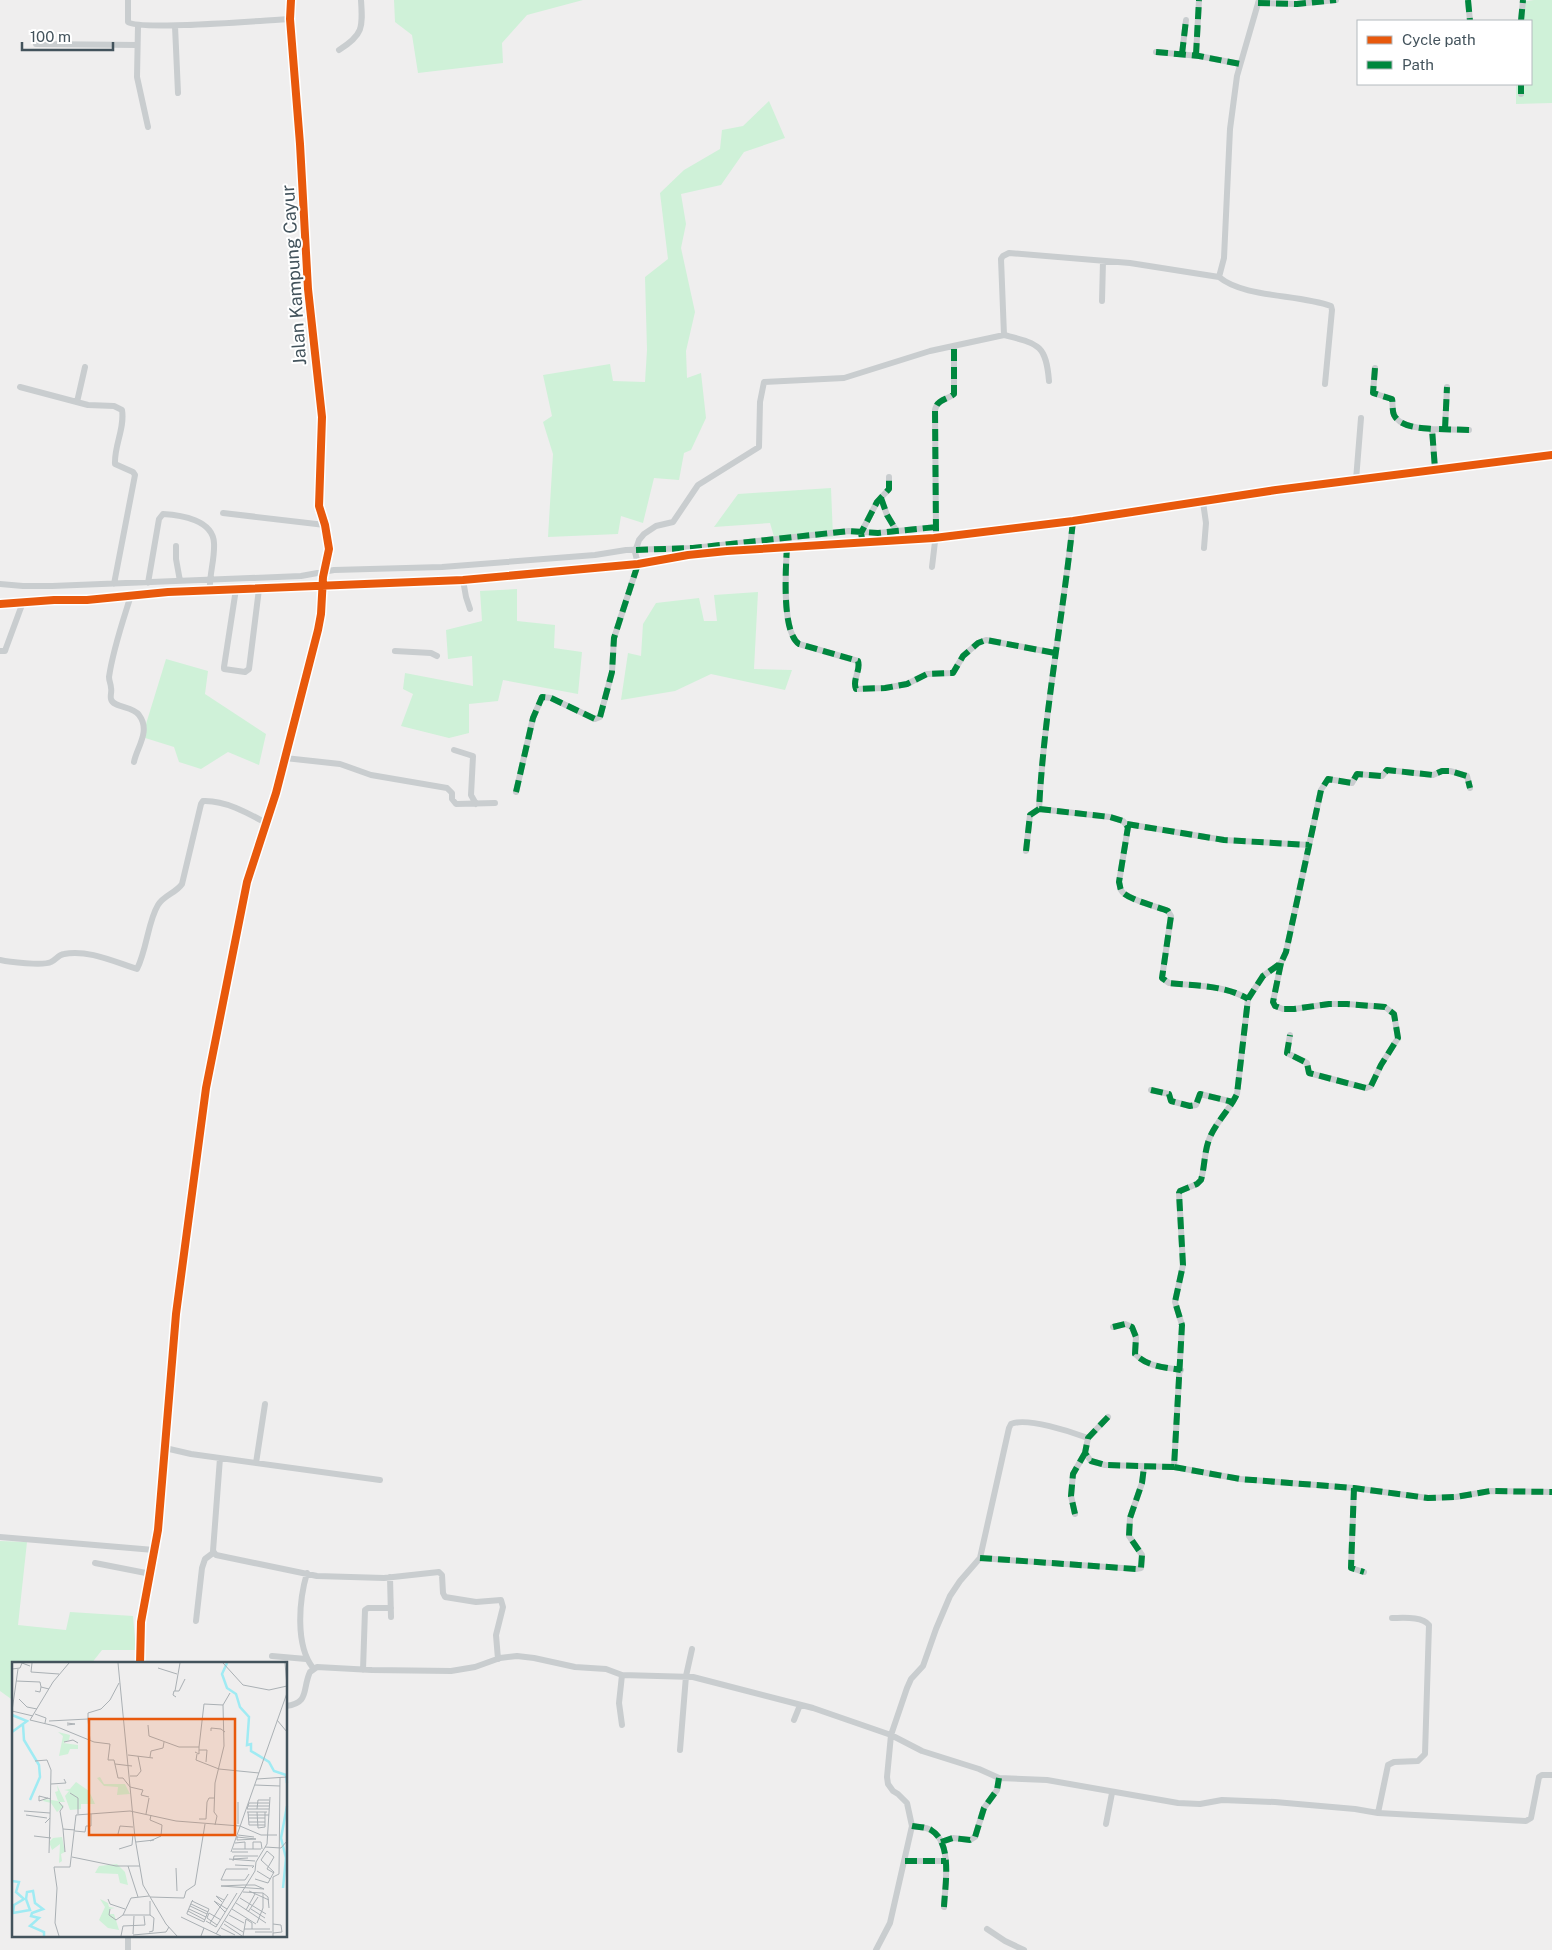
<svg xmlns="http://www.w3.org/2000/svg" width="1552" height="1950" font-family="'Public Sans',sans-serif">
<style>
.green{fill:#cff1d8}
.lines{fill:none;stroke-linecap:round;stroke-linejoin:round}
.minor{stroke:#c9cdcf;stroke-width:6}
.quiet{stroke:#00873e;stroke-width:6;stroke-dasharray:12 6;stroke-linecap:butt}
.cycleway-casing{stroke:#fff;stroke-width:11}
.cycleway{stroke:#e8590c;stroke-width:8}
.labels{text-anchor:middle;stroke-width:4;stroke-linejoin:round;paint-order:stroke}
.street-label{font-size:18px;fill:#43535c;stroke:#fff}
.inset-river{fill:none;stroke:#a0ebf3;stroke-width:2.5}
.inset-road{fill:none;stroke:#aab0b4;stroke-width:1}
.view{fill:#e8590c;fill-opacity:0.15;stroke:#e8590c;stroke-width:2.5}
.inset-edge{fill:none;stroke:#43535c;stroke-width:2.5}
</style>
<rect width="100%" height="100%" fill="#efeeee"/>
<!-- green -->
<path class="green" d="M 394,0 L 583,0 L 527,15 L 502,43 L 503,63 L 418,73 L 412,35 L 395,22 Z
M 1534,0 L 1552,0 L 1552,103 L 1516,104 L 1516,84 L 1531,84 L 1531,21 L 1519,21 L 1520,2 Z
M 769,101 L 785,138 L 744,152 L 721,185 L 681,194 L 686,224 L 681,248 L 695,312 L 686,351 L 687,378 L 701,373 L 706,418 L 691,450 L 684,453 L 679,480 L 654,478 L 643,523 L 621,516 L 618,534 L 548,537 L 553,454 L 543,422 L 552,416 L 543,375 L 610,364 L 613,381 L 645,382 L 647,350 L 645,277 L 668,259 L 660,193 L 684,170 L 720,149 L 722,130 L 743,126 Z
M 831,488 L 833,537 L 775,540 L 770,523 L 714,527 L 738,494 Z
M 517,589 L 517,621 L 555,625 L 554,648 L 582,652 L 578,694 L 503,680 L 498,701 L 469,704 L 469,733 L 449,738 L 401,726 L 413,694 L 403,689 L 405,673 L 473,686 L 472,656 L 448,659 L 446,630 L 482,621 L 480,591 Z
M 758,592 L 754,669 L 792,670 L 785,690 L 711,674 L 675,691 L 621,700 L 628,653 L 641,656 L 643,624 L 656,603 L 699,598 L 704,621 L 717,621 L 714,595 Z
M 166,659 L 208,671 L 205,694 L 266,734 L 259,765 L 228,752 L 201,769 L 179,762 L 174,747 L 142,737 Z
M 0,1541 L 27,1542 L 18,1625 L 66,1630 L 70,1612 L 133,1616 L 136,1650 L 102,1650 L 91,1664 L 14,1664 L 14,1701 L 0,1691 Z"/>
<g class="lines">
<!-- minor -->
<path class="minor" d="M 128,0 L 128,22 C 139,31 267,20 290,19
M 1468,0 L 1470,21
M 1258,3 L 1297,4 L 1336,0
M 1521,21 L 1523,0
M 138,26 L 137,77 L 148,127
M 175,26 L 178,93
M 36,44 L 137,45
M 339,50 C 363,35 363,28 361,0
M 1156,52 L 1199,56 L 1240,64
M 1182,54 L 1186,20
M 1196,55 L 1199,0
M 1521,84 L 1521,94
M 1219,277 C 1244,298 1299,294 1331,306 L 1332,310 L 1325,384
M 1102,301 L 1103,261
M 1004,335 C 1038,344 1046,344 1049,381
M 1375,368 L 1373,393 L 1392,399 C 1393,403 1392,411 1394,415 C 1400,427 1420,428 1432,429 L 1435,469
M 20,387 L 88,405 L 114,406 L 122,410 C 125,428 114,446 115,464 L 133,472 L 135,475 L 114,584
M 77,402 L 85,367
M 1432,429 L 1469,430
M 1445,429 L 1447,387
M 1356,480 L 1361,418
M 881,498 L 887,515 L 896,530
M 1203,502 L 1206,523 L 1204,548
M 223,513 L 325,525
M 862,543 L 861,533 L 877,502 L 889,489 L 889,477
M 176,546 L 176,559 L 180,581
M 787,546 C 786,566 781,632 799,644 L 858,661 C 861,670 852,680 856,689 L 885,688 L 907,684 L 927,674 L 953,673 L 963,656 L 978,643 L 986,640 L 1055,653
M 932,567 L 936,533 L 935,410 C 937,399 947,400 954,394 L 954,346
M 463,580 L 466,597 L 470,609
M 148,583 L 159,519 L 163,514 C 181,515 213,520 214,543 C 215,559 209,575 210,590
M 0,584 L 23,586 L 52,586 L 301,576 L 334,570 L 442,567 L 595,555 L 626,550 L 693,548 L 849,531 L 878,533 L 936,527
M 236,589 L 224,667 L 224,669 L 245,672 L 249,669 L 259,589
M 131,595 C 123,621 113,649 109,677 C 109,681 111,684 111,688 C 112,691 110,696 111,699 C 113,708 133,706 139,715 C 151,731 137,747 134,762
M 0,604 L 54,600 L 87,600 L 168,592 L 463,580 L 638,564 L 688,555 L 727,551 L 934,538 L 1073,521 L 1276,490 L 1552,455
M 0,651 L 5,651 L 6,648 L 23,602
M 395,651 L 431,653 L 437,656
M 454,750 L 473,756 L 471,795 L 476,804
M 285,758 L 340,764 L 371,775 L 447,788 L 452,793 L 452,799 L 456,804 L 495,803
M 516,792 L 533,718 L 542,697 L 551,698 L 595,719 L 600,717 L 612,672 L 614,638 L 638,564 L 635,552 L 639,540 L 644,534 L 656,526 L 673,522 L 698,485 L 759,447 L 760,402 L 764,382 L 844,378 L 930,351 L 1004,335 L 1001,259 L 1003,256 L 1009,253 L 1130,263 L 1219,277 L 1224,258 L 1230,129 L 1237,76 L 1259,0
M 1039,809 L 1110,817 L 1123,821 L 1128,827 L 1119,882 C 1120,885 1120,888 1121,890 C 1125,899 1159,907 1168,911 L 1171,916 L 1162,978 L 1169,983 C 1195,986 1225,985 1248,999
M 1127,824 L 1224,840 L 1309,845
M 1026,851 L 1030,815 L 1039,809 C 1044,712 1063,617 1073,521
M 0,960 C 8,962 44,966 51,962 C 56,960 58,955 64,954 C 87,949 115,962 137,969 C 147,949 148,921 158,905 C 164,895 176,893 182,884 L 201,804 L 203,801 C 225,800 248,813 266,823
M 1281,963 L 1273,1002 L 1275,1006 L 1283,1009 L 1294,1009 L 1329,1004 L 1347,1004 L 1385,1007 L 1394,1014 L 1398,1038 L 1381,1065 L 1371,1086 L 1366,1088 L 1309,1073 L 1307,1063 L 1287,1053 L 1290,1035
M 1151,1090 L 1169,1094 L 1171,1101 L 1190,1106 L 1196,1105 L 1200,1094 L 1233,1102
M 1113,1327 L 1125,1324 L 1132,1327 L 1136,1337 L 1135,1354 C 1148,1367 1164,1367 1181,1370
M 1108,1417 L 1088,1438 L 1085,1453 L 1091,1461 L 1105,1465 L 1174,1467 L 1182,1325 L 1175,1302 L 1183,1265 L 1179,1193 L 1180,1191 L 1197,1184 L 1201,1180 C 1205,1166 1204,1151 1210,1137 C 1217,1121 1230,1109 1237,1094 L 1248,999 L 1263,976 L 1281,963 L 1286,952 L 1321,790 L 1328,779 L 1352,783 L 1357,774 L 1382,776 L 1387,770 L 1433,775 L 1442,771 L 1450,771 L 1467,776 L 1470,788
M 165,1448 L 191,1454 L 380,1480
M 220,1458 L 213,1551 L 216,1555 L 317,1576 L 384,1578 L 439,1572 L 442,1575 L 443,1593 L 445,1597 L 476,1602 L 501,1600 L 503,1607 L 496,1635 L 498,1659
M 256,1463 L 265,1404
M 1174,1467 L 1240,1479 L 1354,1488 L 1428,1498 L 1456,1497 L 1490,1491 L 1552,1492
M 1354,1488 L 1351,1568 L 1364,1572
M 1075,1514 L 1071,1496 L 1073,1474 L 1085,1453
M 0,1537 L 154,1550
M 980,1558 L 1136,1569 L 1141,1568 L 1142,1555 L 1129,1536 L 1130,1518 L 1142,1483 L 1144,1467
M 95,1563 L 151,1574
M 307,1573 C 299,1600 295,1645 313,1668
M 390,1577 L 391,1617
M 196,1621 L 202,1568 L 205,1559 L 213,1553
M 272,1656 L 306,1659
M 140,1664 L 141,1622 L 158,1530 L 176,1314 L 206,1088 L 247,882 L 276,793 L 318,630 L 321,614 L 323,577 L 329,549 L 325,525 L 319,506 L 322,417 L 308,289 L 300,144 L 290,19 L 291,0
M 363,1670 L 365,1610 L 368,1608 L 391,1608
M 286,1706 C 310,1703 302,1689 310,1672 L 317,1667 L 372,1670 L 451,1671 L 475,1667 L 500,1658 L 517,1656 L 534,1658 L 575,1667 L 606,1669 L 622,1675 L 693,1677 L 813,1708 L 891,1735 L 922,1751 L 979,1769 L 999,1778 L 1047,1780 L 1178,1803 L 1200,1804 L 1222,1800 L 1275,1802 L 1355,1809 L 1378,1813 L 1526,1821 L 1531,1818 L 1539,1777 L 1542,1775 L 1552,1775
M 794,1720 L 800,1705
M 622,1725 L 619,1703 L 622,1675
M 680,1750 L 686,1676 L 692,1649
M 1378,1813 L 1388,1765 L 1394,1762 L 1418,1761 L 1425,1754 L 1429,1625 C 1422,1616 1403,1618 1392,1618
M 1106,1824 L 1112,1793
M 912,1826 C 917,1827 927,1827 931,1830 C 953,1843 945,1885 944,1907
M 941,1842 L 953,1838 L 970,1840 L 975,1837 L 984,1808 L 997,1790 L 999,1778
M 905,1861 L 946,1861
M 987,1929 L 1005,1941 L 1024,1950
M 128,1950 L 128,1936
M 876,1950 L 890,1923 L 912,1826 L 907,1803 L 898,1794 L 893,1791 L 888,1784 L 887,1777 L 891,1735 L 907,1688 L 911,1679 L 923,1666 L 936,1629 L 950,1596 L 960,1581 L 980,1558 L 1009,1428 L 1011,1424 C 1027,1417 1072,1432 1088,1438"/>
<!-- quiet -->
<path class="quiet" d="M 1468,0 L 1470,21
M 1258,3 L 1297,4 L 1336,0
M 1521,21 L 1523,0
M 1156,52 L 1199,56 L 1240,64
M 1182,54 L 1186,20
M 1196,55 L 1199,0
M 1521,84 L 1521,94
M 1375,368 L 1373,393 L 1392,399 C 1393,403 1392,411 1394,415 C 1400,427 1420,428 1432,429 L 1435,469
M 1439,429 L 1469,430
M 1445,429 L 1447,387
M 881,498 L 887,515 L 896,530
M 936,531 L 935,410 C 937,399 947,400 954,394 L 954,346
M 862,538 L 861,533 L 877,502 L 889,489 L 889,477
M 787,546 C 786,566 781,632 799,644 L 858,661 C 861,670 852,680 856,689 L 885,688 L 907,684 L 927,674 L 953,673 L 963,656 L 978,643 L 986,640 L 1055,653
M 636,550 L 693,548 L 849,531 L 878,533 L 936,527
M 516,792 L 533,718 L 542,697 L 551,698 L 595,719 L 600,717 L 612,672 L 614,638 L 638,564
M 1039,809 L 1110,817 L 1123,821 L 1128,827 L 1119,882 C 1120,885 1120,888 1121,890 C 1125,899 1159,907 1168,911 L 1171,916 L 1162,978 L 1169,983 C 1195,986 1225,985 1248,999
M 1127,824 L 1224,840 L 1309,845
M 1026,851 L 1030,815 L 1039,809 C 1044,712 1063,617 1073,521
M 1281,963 L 1273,1002 L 1275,1006 L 1283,1009 L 1294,1009 L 1329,1004 L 1347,1004 L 1385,1007 L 1394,1014 L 1398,1038 L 1381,1065 L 1371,1086 L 1366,1088 L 1309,1073 L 1307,1063 L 1287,1053 L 1290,1035
M 1151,1090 L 1169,1094 L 1171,1101 L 1190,1106 L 1196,1105 L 1200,1094 L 1233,1102
M 1113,1327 L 1125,1324 L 1132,1327 L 1136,1337 L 1135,1354 C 1148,1367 1164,1367 1181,1370
M 1108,1417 L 1088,1438 L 1085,1453 L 1091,1461 L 1105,1465 L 1174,1467 L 1182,1325 L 1175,1302 L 1183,1265 L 1179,1193 L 1180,1191 L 1197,1184 L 1201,1180 C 1205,1166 1204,1151 1210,1137 C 1217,1121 1230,1109 1237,1094 L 1248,999 L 1263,976 L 1281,963 L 1286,952 L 1321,790 L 1328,779 L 1352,783 L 1357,774 L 1382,776 L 1387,770 L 1433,775 L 1442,771 L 1450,771 L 1467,776 L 1470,788
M 1174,1467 L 1240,1479 L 1354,1488 L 1428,1498 L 1456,1497 L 1490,1491 L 1552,1492
M 1354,1488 L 1351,1568 L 1364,1572
M 1075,1514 L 1071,1496 L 1073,1474 L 1085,1453
M 980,1558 L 1136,1569 L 1141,1568 L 1142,1555 L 1129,1536 L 1130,1518 L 1142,1483 L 1144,1467
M 912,1826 C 917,1827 927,1827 931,1830 C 953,1843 945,1885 944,1907
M 941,1842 L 953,1838 L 970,1840 L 975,1837 L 984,1808 L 997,1790 L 999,1778
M 905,1861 L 946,1861"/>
<!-- cycleway casing -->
<g class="cycleway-casing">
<path id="cycleway" d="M 0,604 L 54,600 L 87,600 L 168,592 L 463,580 L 638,564 L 688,555 L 727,551 L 934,538 L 1073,521 L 1276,490 L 1552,455
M 140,1664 L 141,1622 L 158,1530 L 176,1314 L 206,1088 L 247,882 L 276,793 L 318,630 L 321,614 L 323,577 L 329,549 L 325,525 L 319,506 L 322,417 L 308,289 L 300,144 L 290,19 L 291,0"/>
</g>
<!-- cycleway -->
<use href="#cycleway" class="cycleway"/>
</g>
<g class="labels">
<!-- street labels -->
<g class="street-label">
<text transform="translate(294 275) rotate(-94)" y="6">Jalan Kampung Cayur</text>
</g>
</g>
<!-- overview -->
<g transform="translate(12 1662)">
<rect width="275" height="275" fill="#efeeee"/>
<path d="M 46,70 L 58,73 L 57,78 L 51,81 L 66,83 L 66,87 L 58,87 L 56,92 L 47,94 L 51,74 ZM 88,115 L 92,122 L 113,122 L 118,132 L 105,133 L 106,125 L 92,124 L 85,116 ZM 64,120 L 77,129 L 83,142 L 69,142 L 69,147 L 58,148 L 53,134 L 57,129 L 52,128 L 58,127 ZM 45,123 L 53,140 L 46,140 L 52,144 L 45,150 L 39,141 L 31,139 L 32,137 L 46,139 L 43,130 L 46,129 ZM 50,175 L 53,190 L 49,192 L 50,199 L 47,201 L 48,182 L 40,188 L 37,180 L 41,176 ZM 105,202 L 113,210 L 116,223 L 108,221 L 106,212 L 83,211 L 87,204 ZM 88,237 L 96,241 L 97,245 L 103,246 L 98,247 L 98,252 L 102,252 L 107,268 L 96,266 L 87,258 L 93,245 Z" fill="#cff1d8"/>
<path class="inset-river" d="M 215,1 L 210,12 L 215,26 L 224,32 L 228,45 L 237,55 L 235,83 L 239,82 L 239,89 L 257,100 L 262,109 L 274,113 L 275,121M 0,53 L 15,59 L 0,70M 11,63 L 12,78 L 27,103 L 28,115 L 18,138M 0,219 L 7,220 L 4,230 L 12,237 L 2,243 L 1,251 L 18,248 L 14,237 L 15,230 L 21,229 L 23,241 L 31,247 L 20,251 L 19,254 L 27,256 L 18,264 L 32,270 L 32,274M 271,226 L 274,196 L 269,176 L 275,144"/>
<path class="inset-road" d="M 20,1 L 19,10 L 47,12M 57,1 L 41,20 L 18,58 L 43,64 L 82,80 L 98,82 L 96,98 L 102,98 L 106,116 L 111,116 L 118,125 L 131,128 L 129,133 L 137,135M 106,1 L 123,176 L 131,223 L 154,262 L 165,274M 211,1 L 231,23 L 257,28 L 275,24M 273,1 L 275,24M 146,6 L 165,12M 0,7 L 8,6 L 10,1 L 18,4M 6,7 L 0,49 L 21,54M 4,19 L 28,20 L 29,25M 23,29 L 28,30 L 29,25 L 37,27M 163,29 L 168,1M 164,35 L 161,33 L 162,29 L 167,29 L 173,17M 7,37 L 15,45 L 25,47M 23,52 L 34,56 L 33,61M 76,57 L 78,79M 265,58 L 275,70M 37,59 L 76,57 L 76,51 L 89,47 L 98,38 L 107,21M 55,63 L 63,62 L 55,61M 136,63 L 137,74 L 167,85 L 187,85 L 187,92 L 183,90M 199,69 L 199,66 L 209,67 L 213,70M 52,80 L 61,78 L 66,81M 187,85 L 192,42 L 211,43M 187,88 L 195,88 L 194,100M 185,92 L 184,98 L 207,107 L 247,111M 116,93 L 141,96M 138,95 L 139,89 L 151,86 L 152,80M 23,99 L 35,98 L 39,108 L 38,156 L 33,161M 103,102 L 120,104M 118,114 L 125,114 L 129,109 L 126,94M 245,117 L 275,115M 39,122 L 54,121 L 52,117M 243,123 L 268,124M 58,131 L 66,136 L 66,152M 36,136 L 27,139 L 27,134 L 39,137M 47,140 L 51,145 L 48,149 L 51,167 L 63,168M 226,140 L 226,162M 236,144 L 257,144M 245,147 L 246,138 L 257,138M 257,147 L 235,147 L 237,141 L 257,141M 12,149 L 38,151M 235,150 L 255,150M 236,150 L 237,163 L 253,163M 245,150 L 246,166 L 253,165 L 253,150M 134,152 L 137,136M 14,153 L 35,156M 236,153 L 257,153M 237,156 L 253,156M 187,157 L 194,157 L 195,140 L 197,136 L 202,136M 237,160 L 253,160M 203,163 L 205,154 L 202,150 L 203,121 L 212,84 L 211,43 L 218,31M 51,167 L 53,190M 63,169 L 73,170 L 74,164 L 79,164 L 79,152M 106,172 L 108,164 L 121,165M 226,173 L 242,175M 22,174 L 39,176M 225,175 L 244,177 L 225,178 L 225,175 L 226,175M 138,179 L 149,174 L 150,163 L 138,158 L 139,153M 124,180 L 142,178M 223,181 L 233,180 L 233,187M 253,185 L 269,186 L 275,179M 107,187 L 120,183 L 121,172M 221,187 L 249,187M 241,187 L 241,180 L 249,180 L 250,187M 255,189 L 262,195 L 255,207 L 262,211M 219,190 L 275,31M 220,190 L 236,190M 37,191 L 38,156M 60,195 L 104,204 L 128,204M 217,197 L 243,199M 221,197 L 236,196M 221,199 L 222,194 L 246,194M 223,203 L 242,204 L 240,206M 116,204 L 126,235M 164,206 L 165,229M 236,207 L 214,207 L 209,218 L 233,218 L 237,212M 245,209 L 258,217M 243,217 L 256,221 L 262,210 L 249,198 L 255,189M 231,223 L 243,223 L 252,227 L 209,224 ZM 237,229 L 257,238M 231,230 L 251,231 L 256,235 L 257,246M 138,235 L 172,236 L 174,229 L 183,223 L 193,162M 228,236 L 254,252M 96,237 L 98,242 L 113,247M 180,239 L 197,247 L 192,260 L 175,252 L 175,251 L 180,239 L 181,238M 210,240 L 204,234 L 212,238M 224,241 L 254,261M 179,242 L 196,250M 178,244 L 195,252M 98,247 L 97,253 L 104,258 L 111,253 L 119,236 L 137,234M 177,247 L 194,255M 220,247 L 244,262M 239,247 L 253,256M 234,248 L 243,232M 176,249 L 193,258M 213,250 L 202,239 L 215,247M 236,250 L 246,235M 111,253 L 138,253 L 138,239M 217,253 L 232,261M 169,255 L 192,266M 194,259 L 204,265 L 225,231M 213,259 L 231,270M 198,261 L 216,232M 245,261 L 251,246 L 251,231M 212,262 L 230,274M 205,263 L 195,256 L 197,251 L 209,258M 209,266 L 223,273M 232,267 L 258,267M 137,270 L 141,269 L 142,256 L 138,253M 243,270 L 260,270M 261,271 L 270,270 L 269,263 L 261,262M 121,272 L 122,254M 204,272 L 243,209 L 244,200 L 255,182 L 258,135M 121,273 L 154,270 L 157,265M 47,274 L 43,261 L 45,226 L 42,205 L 58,205 L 64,153 L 118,149 L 164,159 L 228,164 L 249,173 L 265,173M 109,274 L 111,264 L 133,263 L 132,254M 189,274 L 192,266 L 209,274M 231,274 L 234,257 L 240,261 L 240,267M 261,274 L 261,215 L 267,212 L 268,116"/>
<path class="view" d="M 77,57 L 223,57 L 223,173 L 77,173 Z"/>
<rect width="275" height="275" class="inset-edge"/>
</g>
<!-- legend -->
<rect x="1357" y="20" width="175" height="65" fill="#ffffff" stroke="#b4babe"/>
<rect x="1367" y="36" width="25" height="8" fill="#e8590c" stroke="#b4babe"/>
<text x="1402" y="45" font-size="15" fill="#43535c">Cycle path</text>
<rect x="1367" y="61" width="25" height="8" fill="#00873e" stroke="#b4babe"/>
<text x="1402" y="70" font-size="15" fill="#43535c">Path</text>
<!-- scale -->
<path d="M22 42v8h91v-8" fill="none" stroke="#43535c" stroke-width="2.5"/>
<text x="30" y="42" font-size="15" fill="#43535c" stroke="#ffffff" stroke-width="4" paint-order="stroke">100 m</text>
</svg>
